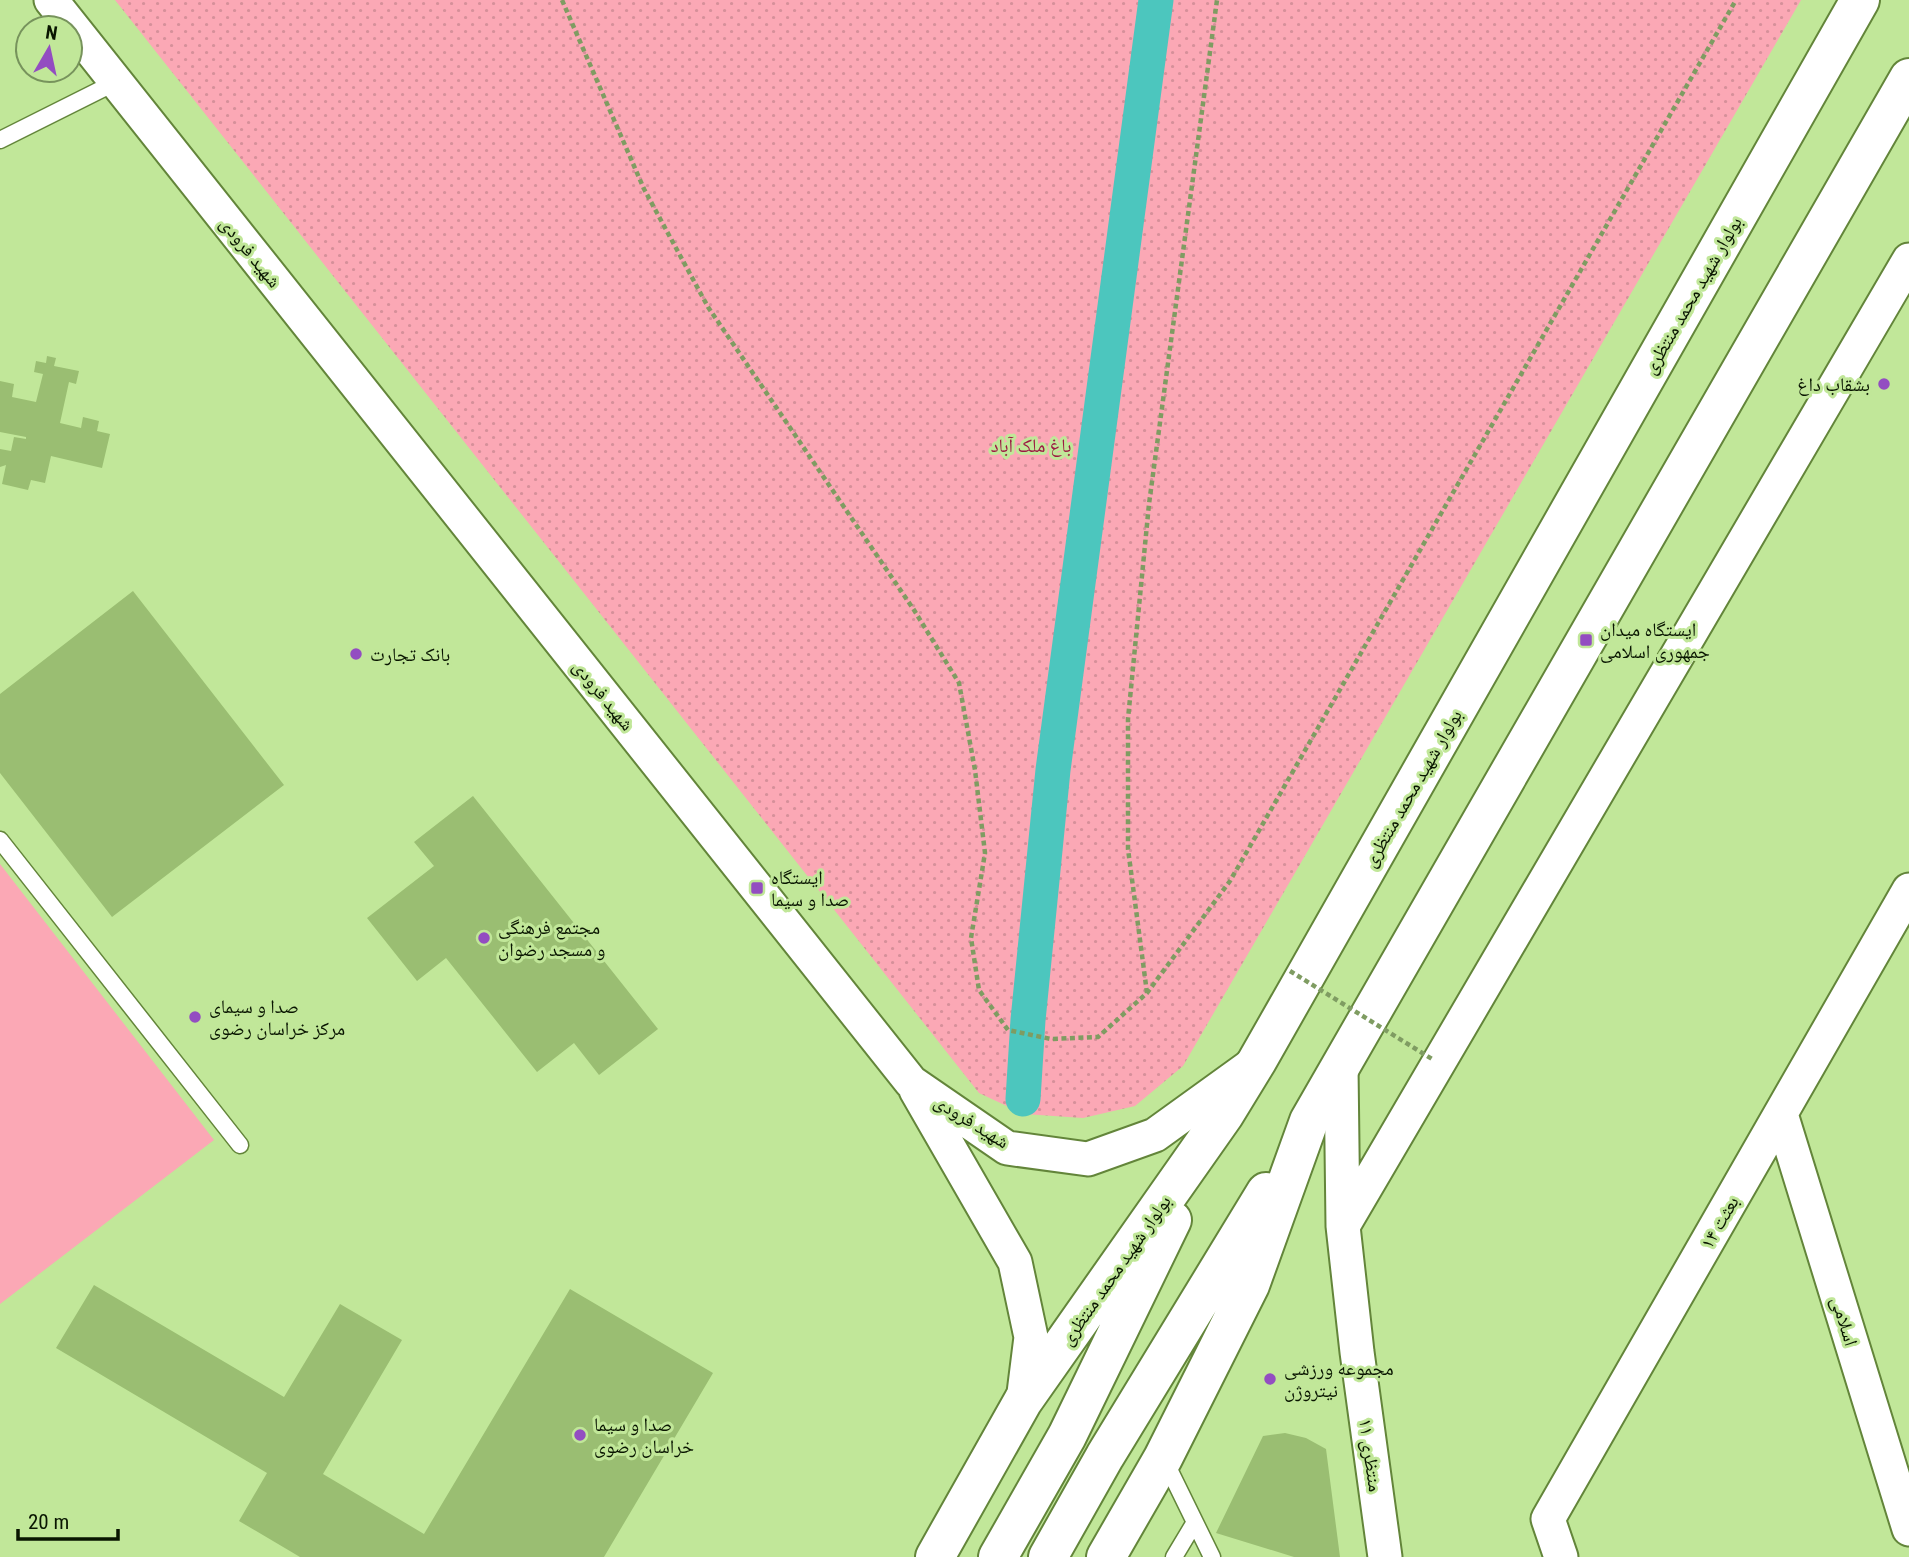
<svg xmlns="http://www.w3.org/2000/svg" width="1909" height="1557" font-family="'Roboto Condensed','Noto Naskh Arabic',sans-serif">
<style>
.garden{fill:url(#garden-dots)}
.pitch{fill:#fba8b5}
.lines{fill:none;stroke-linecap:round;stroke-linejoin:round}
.canal{stroke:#4cc6be;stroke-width:35}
.building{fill:#9abe72}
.lane-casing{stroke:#63853a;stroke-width:19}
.street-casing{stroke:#63853a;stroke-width:37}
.primary-casing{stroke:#63853a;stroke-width:42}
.path{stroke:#7f9c62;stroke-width:4.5;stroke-dasharray:5 3.5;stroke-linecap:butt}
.lane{stroke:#fff;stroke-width:16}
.street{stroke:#fff;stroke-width:33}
.primary{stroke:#fff;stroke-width:38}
.path-bridge{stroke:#7f9c62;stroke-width:4.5;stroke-dasharray:5 3.5;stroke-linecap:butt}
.poi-dot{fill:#934dc1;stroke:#c1e799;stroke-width:2.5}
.labels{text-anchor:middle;stroke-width:6;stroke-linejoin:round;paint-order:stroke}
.street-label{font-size:19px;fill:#091500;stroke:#c1e799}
.poi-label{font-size:19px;fill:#091500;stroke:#c1e799;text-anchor:start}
.park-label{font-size:19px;fill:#9c1a43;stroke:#c1e799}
</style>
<defs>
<pattern id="garden-dots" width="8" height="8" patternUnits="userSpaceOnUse" patternTransform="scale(1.75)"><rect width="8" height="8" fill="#fba8b5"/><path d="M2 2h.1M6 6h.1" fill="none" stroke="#d6909a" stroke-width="1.8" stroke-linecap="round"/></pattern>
</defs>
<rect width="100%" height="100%" fill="#c1e799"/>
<!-- garden -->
<path class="garden" d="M 115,0 L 1801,0 L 1183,1066 L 1135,1106 L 1083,1118 L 1024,1114 L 979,1093 Z"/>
<!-- pitch -->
<path class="pitch" d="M 0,864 L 214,1140 L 0,1304 Z"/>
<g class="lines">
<!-- canal -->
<path class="canal" d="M 1023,1099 L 1028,1020 L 1053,770 L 1156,0"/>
</g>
<!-- building -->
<path class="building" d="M 47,356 L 56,358 L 54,366 L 79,371 L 76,384 L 69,382 L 60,423 L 81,428 L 83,417 L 99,421 L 97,431 L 110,434 L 102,468 L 51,456 L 45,483 L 31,480 L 28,490 L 2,484 L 6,465 L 0,467 L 0,449 L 11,451 L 14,437 L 26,439 L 26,437 L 0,432 L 0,381 L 14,384 L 12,397 L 36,402 L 43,374 L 34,372 L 36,361 L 46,363 Z
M 133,591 L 284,785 L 112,917 L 0,773 L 0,694 Z
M 473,796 L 658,1029 L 599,1075 L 574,1043 L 537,1072 L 446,958 L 417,981 L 367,918 L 434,866 L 414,842 Z
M 94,1285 L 284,1397 L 340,1304 L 402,1340 L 323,1474 L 424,1534 L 570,1289 L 713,1373 L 604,1557 L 300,1557 L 239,1521 L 267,1473 L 56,1348 Z
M 1285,1433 L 1306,1438 L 1326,1449 L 1340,1557 L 1294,1557 L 1216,1533 L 1263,1436 Z"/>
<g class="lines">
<!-- lane casing -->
<g class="lane-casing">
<path id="lane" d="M 0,140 L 116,82
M 0,840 L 240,1145
M 1164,1459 L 1212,1557
M 1174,1557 L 1195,1522"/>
</g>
<!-- street casing -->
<g class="street-casing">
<path id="street" d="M 51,0 L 911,1082 L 1007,1148 L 1088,1159 L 1155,1135 L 1252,1065
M 1341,1067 L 1343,1226 L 1357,1352 L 1385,1557
M 916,1090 L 1015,1262 L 1031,1337 L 1023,1401
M 1781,1114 L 1909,1529
M 1343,1226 L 1909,260
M 1561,1557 L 1548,1519 L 1909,890"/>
</g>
<!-- primary casing -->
<g class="primary-casing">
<path id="primary" d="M 935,1557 L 1023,1401 L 1224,1115 L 1257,1061 L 1860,0
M 998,1557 L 1067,1436 L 1172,1220
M 1048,1557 L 1105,1456 L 1266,1192
M 1106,1557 L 1163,1458 L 1250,1285 L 1309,1121 L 1909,78"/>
</g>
<!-- path -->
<path class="path" d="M 562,0 L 644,189 L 708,307 L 914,610 L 959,683 L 975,770 L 985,853 L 971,938 L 979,990 L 1008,1030 L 1051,1039 L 1098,1037 L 1147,993 L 1230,881 L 1736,0
M 1147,993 L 1128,849 L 1128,719 L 1149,504 L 1217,0"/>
<!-- lane -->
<use href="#lane" class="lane"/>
<!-- street -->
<use href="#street" class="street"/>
<!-- primary -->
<use href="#primary" class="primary"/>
<!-- path-bridge -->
<path class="path-bridge" d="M 1290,971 L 1432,1059"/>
</g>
<!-- markers -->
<g class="poi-dot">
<circle cx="1884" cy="384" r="7"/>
<rect x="1579" y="633" width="14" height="14" rx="3.5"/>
<circle cx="356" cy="654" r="7"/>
<rect x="750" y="881" width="14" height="14" rx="3.5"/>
<circle cx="484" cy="938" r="7"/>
<circle cx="195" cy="1017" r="7"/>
<circle cx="1270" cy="1379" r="7"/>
<circle cx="580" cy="1435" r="7"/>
</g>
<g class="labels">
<!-- street labels -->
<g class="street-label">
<text transform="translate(251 252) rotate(51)" y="7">شهید فرودی</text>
<text transform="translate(1692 295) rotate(-60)" y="7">بولوار شهید محمد منتظری</text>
<text transform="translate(604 695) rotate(51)" y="7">شهید فرودی</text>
<text transform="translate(1412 788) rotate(-60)" y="7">بولوار شهید محمد منتظری</text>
<text transform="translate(972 1121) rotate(32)" y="7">شهید فرودی</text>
<text transform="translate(1719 1222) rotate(-60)" y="7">بعثت ۱۴</text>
<text transform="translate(1115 1270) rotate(-55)" y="7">بولوار شهید محمد منتظری</text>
<text transform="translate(1845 1321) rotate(73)" y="7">اسلامی</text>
<text transform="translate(1371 1455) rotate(82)" y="7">منتظری ۱۱</text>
</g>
<!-- poi labels -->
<g class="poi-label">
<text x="1870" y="391" text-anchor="end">بشقاب داغ</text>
<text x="1600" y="636">ایستگاه میدان<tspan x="1600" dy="22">جمهوری اسلامی</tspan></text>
<text x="370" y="661">بانک تجارت</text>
<text x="771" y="884">ایستگاه<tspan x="771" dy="22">صدا و سیما</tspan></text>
<text x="498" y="934">مجتمع فرهنگی<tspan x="498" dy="22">و مسجد رضوان</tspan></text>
<text x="209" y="1013">صدا و سیمای<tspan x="209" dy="22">مرکز خراسان رضوی</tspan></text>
<text x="1284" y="1375">مجموعه ورزشی<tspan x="1284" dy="22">نیتروژن</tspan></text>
<text x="594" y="1431">صدا و سیما<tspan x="594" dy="22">خراسان رضوی</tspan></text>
</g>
<!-- park labels -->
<g class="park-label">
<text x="1031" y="452">باغ ملک آباد</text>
</g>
</g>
<!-- north arrow -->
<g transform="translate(49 49) rotate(9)"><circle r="33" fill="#c1e799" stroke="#77935c" stroke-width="2"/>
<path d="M0-5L12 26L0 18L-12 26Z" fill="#934dc1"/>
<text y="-10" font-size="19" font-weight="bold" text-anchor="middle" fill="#091500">N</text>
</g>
<!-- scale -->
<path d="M18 1529v10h100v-10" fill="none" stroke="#091500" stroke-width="3.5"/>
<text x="28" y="1529" font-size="21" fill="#091500" stroke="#c1e799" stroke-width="5" paint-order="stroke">20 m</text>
</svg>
